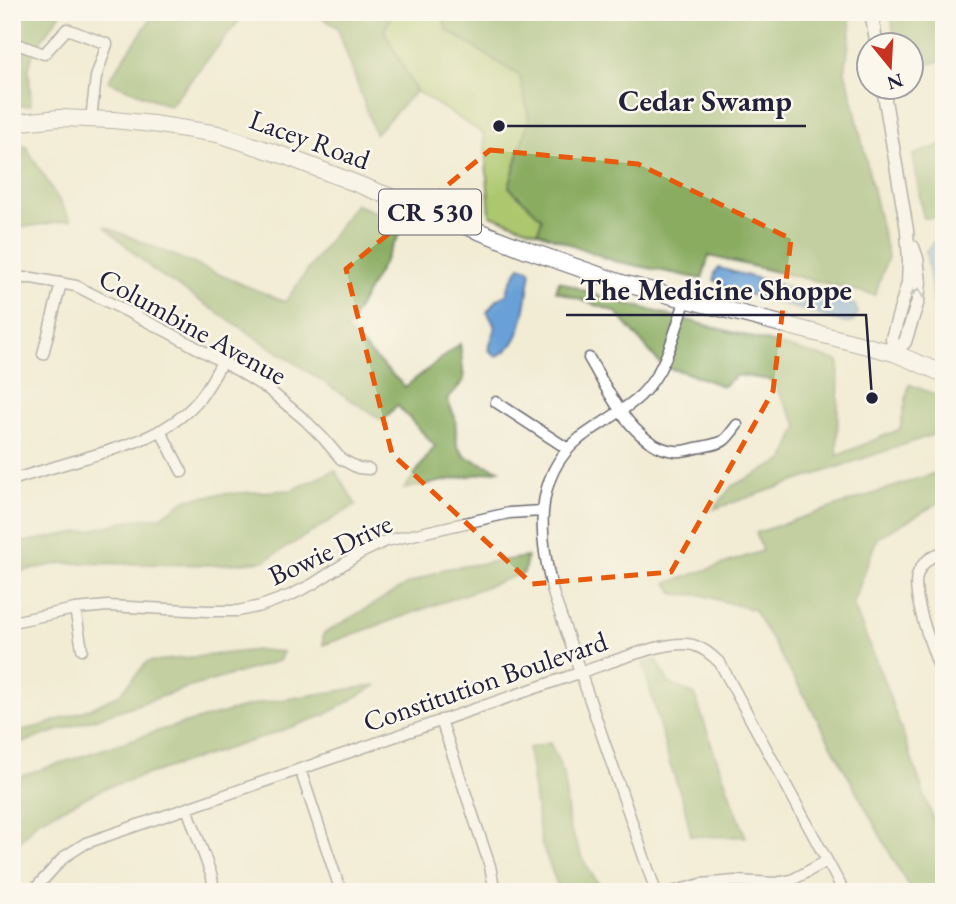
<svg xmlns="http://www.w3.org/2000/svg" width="956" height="904" font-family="'EB Garamond',serif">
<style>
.green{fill:#acc76d;stroke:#677454;stroke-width:2}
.forest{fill:#89ac60;stroke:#56674e;stroke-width:2}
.water{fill:#68a0d7;stroke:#456189;stroke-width:2}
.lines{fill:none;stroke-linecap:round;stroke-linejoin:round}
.minor-casing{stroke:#6b6971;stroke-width:13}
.tertiary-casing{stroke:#6b6971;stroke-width:15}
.primary-casing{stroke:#6b6971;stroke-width:18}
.minor{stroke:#fff;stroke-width:10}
.tertiary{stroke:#fff;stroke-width:12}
.primary{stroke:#fff;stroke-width:16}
.oneway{stroke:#9c9ca7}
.marked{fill:none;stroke:#e8590c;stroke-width:5;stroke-dasharray:14 9;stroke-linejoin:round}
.labels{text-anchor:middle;stroke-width:5;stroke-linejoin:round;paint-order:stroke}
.shield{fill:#fbf7ec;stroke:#636270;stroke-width:2}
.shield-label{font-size:26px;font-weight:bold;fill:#22223b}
.street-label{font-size:28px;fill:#22223b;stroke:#fbf7ec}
.leader{fill:none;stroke:#22223b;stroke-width:2.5}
.callout-dot{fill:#22223b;stroke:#fbf7ec;stroke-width:2.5}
.callout-label{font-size:30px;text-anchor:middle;font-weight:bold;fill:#22223b;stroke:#fbf7ec;stroke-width:5;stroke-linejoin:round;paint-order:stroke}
</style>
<rect width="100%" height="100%" fill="#fbf7ec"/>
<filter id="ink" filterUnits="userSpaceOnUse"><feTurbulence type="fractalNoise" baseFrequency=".0143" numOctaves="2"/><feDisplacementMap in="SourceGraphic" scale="14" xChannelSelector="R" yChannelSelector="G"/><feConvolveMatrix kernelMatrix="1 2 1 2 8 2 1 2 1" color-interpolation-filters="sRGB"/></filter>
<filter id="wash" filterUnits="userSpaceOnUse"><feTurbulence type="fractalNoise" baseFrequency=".00686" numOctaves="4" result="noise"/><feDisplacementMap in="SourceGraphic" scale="28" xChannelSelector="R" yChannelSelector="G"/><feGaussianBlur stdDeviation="1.57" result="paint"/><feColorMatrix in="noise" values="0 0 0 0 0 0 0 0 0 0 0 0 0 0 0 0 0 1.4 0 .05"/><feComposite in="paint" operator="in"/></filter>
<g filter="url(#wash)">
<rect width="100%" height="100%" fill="#f2ecd5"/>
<!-- green -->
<path class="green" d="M 393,12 L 441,12 L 447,30 L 520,76 L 529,118 L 509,187 L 542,218 L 538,232 L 490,215 L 484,134 L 416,91 L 384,31 Z"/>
<!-- forest -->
<path class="forest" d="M 12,12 L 62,12 L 34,50 L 29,68 L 31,105 L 12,107 Z
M 150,12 L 246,12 L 170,106 L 108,81 L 150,20 Z
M 312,12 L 393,12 L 384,31 L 416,91 L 375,134 L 337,27 Z
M 441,12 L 848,12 L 851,28 L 845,72 L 849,84 L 888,257 L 875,295 L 709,256 L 702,279 L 614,261 L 538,232 L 542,218 L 509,187 L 529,118 L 520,76 L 447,30 Z
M 944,14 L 944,60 L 911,69 L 911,46 L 895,45 L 891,15 Z
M 944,144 L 944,217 L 923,218 L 913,155 Z
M 25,145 L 71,220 L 12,229 L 12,146 Z
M 355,204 L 405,224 L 346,330 L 405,387 L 460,344 L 464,380 L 447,400 L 455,417 L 457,446 L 466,457 L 499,470 L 404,489 L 435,446 L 397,405 L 383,421 L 153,270 L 104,226 L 285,302 Z
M 559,281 L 602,297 L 839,361 L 837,456 L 900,429 L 909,384 L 944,398 L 944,431 L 714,509 L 732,486 L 784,460 L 798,426 L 771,380 L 737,375 L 723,386 L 684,372 L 663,367 L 616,312 L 556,291 Z
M 944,468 L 944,500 L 877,538 L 853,604 L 884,681 L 944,850 L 944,892 L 914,892 L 905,881 L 809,704 L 754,610 L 701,595 L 674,594 L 667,583 L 762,551 L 756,533 L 941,471 Z
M 335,470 L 356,505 L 264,561 L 218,565 L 63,563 L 12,573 L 12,544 L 91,530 L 131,520 L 161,517 L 187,499 L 221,494 L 292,490 Z
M 527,557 L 524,573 L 323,645 L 323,634 L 406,585 L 444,569 Z
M 258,650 L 283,652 L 279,661 L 187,688 L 12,746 L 12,732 L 41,726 L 92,708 L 120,694 L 147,662 Z
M 657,660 L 669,683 L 695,695 L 711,743 L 746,837 L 691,836 L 684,804 L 669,762 L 643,663 Z
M 377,685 L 325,715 L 264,737 L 105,788 L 37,821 L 12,851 L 12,779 L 164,729 L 260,703 Z
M 550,743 L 564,774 L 569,826 L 586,865 L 604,892 L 560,892 L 541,843 L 528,748 Z"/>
<!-- water -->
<path class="water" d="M 933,242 L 941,244 L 944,253 L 944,342 L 939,337 L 926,251 Z
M 520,266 L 529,269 L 531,272 C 526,297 525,348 496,356 L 489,350 C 491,330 502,335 487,312 L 498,299 L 507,294 L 509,285 Z
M 719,268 L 855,305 L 858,313 L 853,322 L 846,323 L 730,289 L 714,280 L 715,272 Z"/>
</g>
<g filter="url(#ink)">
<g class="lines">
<!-- minor casing -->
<g class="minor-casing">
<path id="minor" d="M 12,42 L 44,54 L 67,29 L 107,44 L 96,77 L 91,119
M 12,278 L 32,278 L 76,286 L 170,333 L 237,370 L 269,390 L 305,420 L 324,439 L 341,459 L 358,468 L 369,469
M 43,354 L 61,283
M 589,358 C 608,390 633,447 675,451 C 682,452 689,450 696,448 C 704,446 716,445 723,441 C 728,438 733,430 737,425
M 496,402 L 568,449
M 160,430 L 182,472
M 12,480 C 37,472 61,465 85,458 C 125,446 167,435 196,403 C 207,391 214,376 222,362
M 944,551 C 932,556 921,562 917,576 C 911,597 936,658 944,681
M 75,609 L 82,649
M 12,622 L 75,609 L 108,606 L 208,611 L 238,611 L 261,606 L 291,595 L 313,584 L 359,554 L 386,541 L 509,513 L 542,511
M 441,720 L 490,866 L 495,892
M 300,769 L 341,892
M 187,808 L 212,877 L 214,892
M 32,892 L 64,857 L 86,843 L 579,673 C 607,664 666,639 693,645 C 704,648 712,655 720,663 L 844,892
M 656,892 L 554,596 C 540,542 530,478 580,438 C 600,423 623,412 641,395 C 667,369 674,333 686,299
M 672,892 L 701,884 L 735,881 L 776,883 L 792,880 L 827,861"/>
</g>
<!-- tertiary casing -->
<g class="tertiary-casing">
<path id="tertiary" d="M 871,12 L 877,46
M 883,88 L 907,230 L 909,261 L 908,283 L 892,338 L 894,353
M 894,353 L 905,342 L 918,301 L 920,282 L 917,258 L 913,247"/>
</g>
<!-- primary casing -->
<g class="primary-casing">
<path id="primary" d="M 12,123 L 59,118 L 113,120 L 153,124 L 218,134 L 288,157 L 527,250 L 622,283 L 894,353 L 944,374"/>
</g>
<!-- minor -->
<use href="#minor" class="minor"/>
<!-- tertiary -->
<use href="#tertiary" class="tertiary"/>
<!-- primary -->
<use href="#primary" class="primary"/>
</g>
<!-- one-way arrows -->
<defs><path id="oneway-chevron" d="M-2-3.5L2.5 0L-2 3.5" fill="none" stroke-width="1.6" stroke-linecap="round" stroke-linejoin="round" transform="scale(1.75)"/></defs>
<use class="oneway" href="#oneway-chevron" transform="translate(918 293) rotate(-81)"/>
</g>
<!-- marked area -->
<path d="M0 0H956V904H0ZM 490,150 L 638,164 L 791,239 L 773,391 L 671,572 L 532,584 L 392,454 L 346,269 Z" fill="#f2ecd5" fill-opacity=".55" fill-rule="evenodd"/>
<path class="marked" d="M 490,150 L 638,164 L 791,239 L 773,391 L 671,572 L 532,584 L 392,454 L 346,269 Z"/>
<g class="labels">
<!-- shield labels -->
<rect class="shield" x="379" y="189.5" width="102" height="45" rx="5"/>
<g class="shield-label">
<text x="430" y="221">CR 530</text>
</g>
<!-- street labels -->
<g class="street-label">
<text transform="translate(310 139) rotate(20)" y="10">Lacey Road</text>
<text transform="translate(193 326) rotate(29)" y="10">Columbine Avenue</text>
<text transform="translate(330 549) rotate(-25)" y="10">Bowie Drive</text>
<text transform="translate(485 681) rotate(-19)" y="10">Constitution Boulevard</text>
</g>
</g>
<!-- callouts -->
<path class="leader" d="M499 126L605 126H806M872 398L866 315H566"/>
<g class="callout-dot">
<circle cx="499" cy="126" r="7"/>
<circle cx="872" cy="398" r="7"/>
</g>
<g class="callout-label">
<text x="705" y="111">Cedar Swamp</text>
<text x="716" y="300">The Medicine Shoppe</text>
</g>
<!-- margin -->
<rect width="956" height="904" fill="none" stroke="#fbf7ec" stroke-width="42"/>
<!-- north arrow -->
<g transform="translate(890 66) rotate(162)"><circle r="33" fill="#fbf7ec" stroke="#a4a2a5" stroke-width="2"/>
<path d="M0-5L12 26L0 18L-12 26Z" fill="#c8321e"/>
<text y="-10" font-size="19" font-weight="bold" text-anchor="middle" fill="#22223b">N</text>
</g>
</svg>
